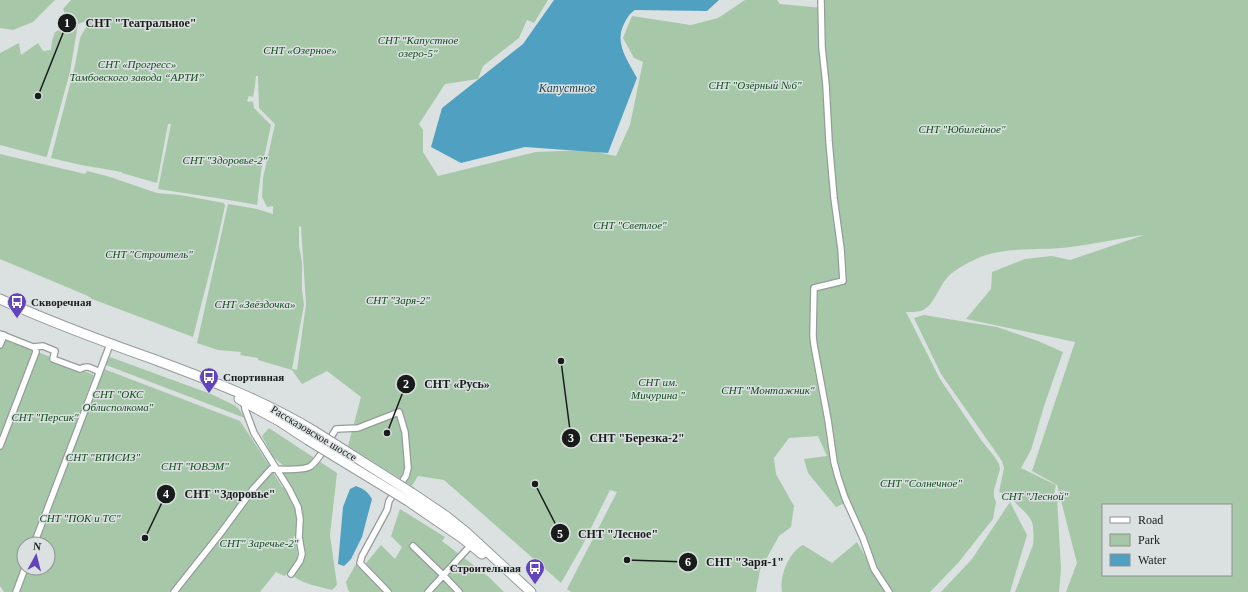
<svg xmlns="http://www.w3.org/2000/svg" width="1248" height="592" font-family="'Times New Roman',serif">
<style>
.green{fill:#a7c8a8;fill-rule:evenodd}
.water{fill:#50a0c2}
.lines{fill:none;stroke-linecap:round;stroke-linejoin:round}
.minor-casing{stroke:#959c9b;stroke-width:8}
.primary-casing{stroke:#959c9b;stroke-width:11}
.minor{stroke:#fff;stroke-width:5.5}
.primary{stroke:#fff;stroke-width:9}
.primary-bridge-casing{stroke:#959c9b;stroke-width:11;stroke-linecap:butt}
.primary-bridge{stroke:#fff;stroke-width:9}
.labels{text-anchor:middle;stroke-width:3;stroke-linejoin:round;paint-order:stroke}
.park-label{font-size:11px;font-style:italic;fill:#114c1c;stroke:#dae1e0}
.poi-label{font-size:11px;font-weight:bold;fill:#191c1b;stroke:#dae1e0;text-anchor:start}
.street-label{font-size:11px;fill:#191c1b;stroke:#dae1e0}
.water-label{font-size:12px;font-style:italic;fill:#1f4353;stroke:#dae1e0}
.leader{fill:none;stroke:#191c1b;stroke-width:1.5}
.callout-dot{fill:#191c1b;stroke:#dae1e0;stroke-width:1.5}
.mark-label{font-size:12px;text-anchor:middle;font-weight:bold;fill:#fff}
.callout-label{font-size:12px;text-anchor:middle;font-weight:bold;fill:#191c1b;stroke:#dae1e0;stroke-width:3;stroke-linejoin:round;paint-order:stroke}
</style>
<rect width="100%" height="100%" fill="#dae1e0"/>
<!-- green -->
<path class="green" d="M 0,0 L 55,0 L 33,22 L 13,30 L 0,28 Z
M 71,0 L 548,0 L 534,23 L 527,20 L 519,38 L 483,66 L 478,79 L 445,84 L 419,124 L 423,130 L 423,152 L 438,176 L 536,152 L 587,150 L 616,156 L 630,125 L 643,62 L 634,58 L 623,38 L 632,16 L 691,25 L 718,18 L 745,0 L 777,0 L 780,4 L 823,8 L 823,0 L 1248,0 L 1248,592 L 1066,592 L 1077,563 L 1057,485 L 1032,471 L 1075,342 L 966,319 L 991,289 L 992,272 L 1025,259 L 1052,256 L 1070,260 L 1144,235 C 1120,238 1096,244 1071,247 C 1042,251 1011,246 983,256 C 973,260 953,270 947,278 C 938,288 934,306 921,311 C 917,312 910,312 906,312 L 940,379 L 981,440 L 994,456 L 999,464 L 1000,469 L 994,490 L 994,497 L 996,502 L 993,519 L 958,563 L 930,592 L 892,592 C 874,564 861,533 850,501 L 836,507 L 808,473 L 804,459 L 827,456 L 818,436 L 789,438 L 774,458 L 776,474 L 794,506 L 791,527 L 779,536 L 760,570 L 756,592 L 571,592 L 567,589 L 617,492 L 610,490 L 581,548 L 561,583 L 444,480 L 418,476 L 412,486 L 348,446 L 361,397 L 327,371 L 302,384 L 292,370 L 258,360 L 258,358 L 240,355 L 241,352 L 218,350 L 197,343 L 228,204 L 257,209 L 273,214 L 273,206 L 267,207 L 262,197 L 263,178 L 275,124 L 259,108 L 258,76 L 256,76 L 255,86 L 253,97 L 249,96 L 247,101 L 249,102 L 251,101 L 253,102 L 254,108 L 271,125 L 261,172 L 257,205 L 223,199 L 158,189 L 171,124 L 168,124 L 157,183 L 122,173 L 122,172 L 81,165 L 51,158 L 75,65 L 80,38 L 90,20 L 88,19 L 86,21 L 78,24 L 70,72 L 47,156 L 46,157 L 0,145 L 0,53 L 19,43 L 21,55 L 38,43 L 43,51 L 51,50 L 52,41 L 55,32 L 70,25 L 63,9 ZM 299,226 L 301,227 L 306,304 L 297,370 L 292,369 L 304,305 L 302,290 L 302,262 L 299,246 ZM 1103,505 L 1231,505 L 1231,575 L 1103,575 Z
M 0,154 L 85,174 L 87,171 L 107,176 L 157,193 L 180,195 L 224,203 L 225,206 L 215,251 L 193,337 L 92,299 L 88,296 L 0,259 Z
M 924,315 L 997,327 L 1038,341 L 1063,352 L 1045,403 L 1031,450 L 1021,468 L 1056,485 L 1054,495 L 1057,496 L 1061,569 L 1059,592 L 1015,592 L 1033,545 C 1034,539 1034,525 1031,520 C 1026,511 1015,505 1010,495 L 999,492 L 1004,468 L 1002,461 L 941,374 L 914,318 Z
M 0,335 L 33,350 L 0,442 Z
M 36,351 L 50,357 L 49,361 L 52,362 L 81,372 L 82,370 L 94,375 L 31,544 L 24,544 L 24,562 L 13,592 L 4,592 L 0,586 L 0,449 Z
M 110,357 L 211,394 L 234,405 L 238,408 L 245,418 L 106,365 L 106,362 Z
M 104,369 L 240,421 L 269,465 L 269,466 L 282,487 L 285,488 L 295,507 L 302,513 L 299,504 L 282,472 L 286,465 L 284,466 L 273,457 L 262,436 L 269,428 L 337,473 L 330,535 L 337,585 L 332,590 C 320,587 300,583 292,575 L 302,561 L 306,553 L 301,537 L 294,536 L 293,540 L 296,541 L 298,560 L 286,575 L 284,576 L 276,572 L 260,592 L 176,592 L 255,492 L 251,488 L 170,592 L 18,592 L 28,568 L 48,568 L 48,544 L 37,544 L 62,476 L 68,463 Z
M 1010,502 L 1027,535 L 1010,592 L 941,592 L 972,559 Z
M 400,509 L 445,537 L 442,541 L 489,577 L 504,592 L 350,592 L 348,590 L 346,582 L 357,562 L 362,568 L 381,545 L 395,559 L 402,547 L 391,536 Z
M 857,542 L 886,592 L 782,592 C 779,577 789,552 803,545 L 832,563 Z"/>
<!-- water -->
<path class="water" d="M 554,0 L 719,0 L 707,11 L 635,10 C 629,14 627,18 624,24 C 614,43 628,61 637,78 L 608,153 L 525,147 L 461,163 L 431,147 L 442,108 L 523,44 Z
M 356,486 C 364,489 368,492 372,499 L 362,537 L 351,559 L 344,566 L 338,564 L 343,507 L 350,489 Z"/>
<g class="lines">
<!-- minor casing -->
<g class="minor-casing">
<path id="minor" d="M 821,0 L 822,47 L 826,85 L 829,141 L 834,198 L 841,249 L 843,281 L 814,288 L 813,336 L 814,345 L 828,420 L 834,462 L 838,477 L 845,498 L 863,538 L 874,569 L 889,592
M 0,334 L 33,347 L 43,346 L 55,351 L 53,359 L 80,369 C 87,364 93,369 99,372
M 0,345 L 4,335
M 244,402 L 245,409 L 254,433 L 289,489 L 298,507 L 300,519 L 299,537 L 302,554 L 300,561 L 291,574
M 0,446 L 36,352 L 35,347
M 34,544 L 109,347
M 413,546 L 443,575 L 459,592
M 16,592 L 25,568
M 174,592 L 220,534 L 254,488 L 271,469 C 282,469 299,471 309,467 C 318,463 330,438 336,429 L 358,428 L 399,412 L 405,432 L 408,468 L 406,476 L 389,501 L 387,510 L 362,556 L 360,563 L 388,592
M 428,592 L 471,545"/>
</g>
<!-- primary casing -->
<g class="primary-casing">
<path id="primary" d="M 0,299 C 50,322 102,341 153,359 C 209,380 263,400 314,431
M 239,399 L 279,421 L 308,440
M 412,493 L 446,516 L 466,532 L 531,592
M 408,501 L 462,538 L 482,554"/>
</g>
<!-- minor -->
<use href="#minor" class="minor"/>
<!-- primary -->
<use href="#primary" class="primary"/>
<!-- primary-bridge casing -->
<g class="primary-bridge-casing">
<path id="primary-bridge" d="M 314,431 L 412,493
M 308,440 L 408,501"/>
</g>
<!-- primary-bridge -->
<use href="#primary-bridge" class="primary-bridge"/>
</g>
<!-- icons -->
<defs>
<g id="bus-pin" transform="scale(1)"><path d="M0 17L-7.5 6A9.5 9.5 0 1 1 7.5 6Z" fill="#6244bd" stroke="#dae1e0"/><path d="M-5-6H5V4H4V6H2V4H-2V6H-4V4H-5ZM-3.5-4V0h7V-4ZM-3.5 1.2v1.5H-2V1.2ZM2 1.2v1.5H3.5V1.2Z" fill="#fff"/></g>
</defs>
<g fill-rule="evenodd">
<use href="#bus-pin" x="17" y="302"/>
<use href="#bus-pin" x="209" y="377"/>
<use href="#bus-pin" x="535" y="568"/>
</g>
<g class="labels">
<!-- park labels -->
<g class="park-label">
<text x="418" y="44">СНТ "Капустное<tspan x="418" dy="13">озеро-5"</tspan></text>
<text x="300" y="54">СНТ «Озерное»</text>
<text x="137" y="68">СНТ «Прогресс»<tspan x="137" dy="13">Тамбовского завода “АРТИ”</tspan></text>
<text x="755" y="89">СНТ "Озёрный №6"</text>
<text x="962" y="133">СНТ "Юбилейное"</text>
<text x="225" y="164">СНТ "Здоровье-2"</text>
<text x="630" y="229">СНТ "Светлое"</text>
<text x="149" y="258">СНТ "Строитель"</text>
<text x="398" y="304">СНТ "Заря-2"</text>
<text x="255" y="308">СНТ «Звёздочка»</text>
<text x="658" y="386">СНТ им.<tspan x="658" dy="13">Мичурина "</tspan></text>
<text x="768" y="394">СНТ "Монтажник"</text>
<text x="118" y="398">СНТ "ОКС<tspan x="118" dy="13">Облисполкома"</tspan></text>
<text x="45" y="421">СНТ "Персик"</text>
<text x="103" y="461">СНТ "ВТИСИЗ"</text>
<text x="195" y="470">СНТ "ЮВЭМ"</text>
<text x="921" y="487">СНТ "Солнечное"</text>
<text x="1035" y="500">СНТ "Лесной"</text>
<text x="80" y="522">СНТ "ПОК и ТС"</text>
<text x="259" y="547">СНТ" Заречье-2"</text>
</g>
<!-- poi labels -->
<g class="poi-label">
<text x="31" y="306">Скворечная</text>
<text x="223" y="381">Спортивная</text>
<text x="521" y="572" text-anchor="end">Строительная</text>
</g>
<!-- street labels -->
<g class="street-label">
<text transform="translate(314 433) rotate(31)" y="4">Рассказовское шоссе</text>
</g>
<!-- water labels -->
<g class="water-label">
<text x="567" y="92">Капустное</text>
</g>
</g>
<!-- callouts -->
<path class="leader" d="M38 96L67 23M387 433L406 384M561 361L571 438M145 538L166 494M535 484L560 533M627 560L688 562"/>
<g class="callout-dot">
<circle cx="38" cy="96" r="4"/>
<circle cx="387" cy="433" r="4"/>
<circle cx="561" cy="361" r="4"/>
<circle cx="145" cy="538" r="4"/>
<circle cx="535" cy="484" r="4"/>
<circle cx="627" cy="560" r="4"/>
<circle cx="67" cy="23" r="10"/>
<circle cx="406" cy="384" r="10"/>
<circle cx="571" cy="438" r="10"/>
<circle cx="166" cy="494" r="10"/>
<circle cx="560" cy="533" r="10"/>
<circle cx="688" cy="562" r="10"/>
</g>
<g class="mark-label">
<text x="67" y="27">1</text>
<text x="406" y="388">2</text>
<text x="571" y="442">3</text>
<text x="166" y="498">4</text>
<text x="560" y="538">5</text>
<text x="688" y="566">6</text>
</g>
<g class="callout-label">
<text x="141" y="27">СНТ "Театральное"</text>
<text x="457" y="388">СНТ «Русь»</text>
<text x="637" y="442">СНТ "Березка-2"</text>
<text x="230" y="498">СНТ "Здоровье"</text>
<text x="618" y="538">СНТ "Лесное"</text>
<text x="745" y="566">СНТ "Заря-1"</text>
</g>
<!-- legend -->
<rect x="1102" y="504" width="130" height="72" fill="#dae1e0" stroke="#8d9291"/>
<rect x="1110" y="517" width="20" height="6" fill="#ffffff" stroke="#8d9291"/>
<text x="1138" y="524" font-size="12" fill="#191c1b">Road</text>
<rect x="1110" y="534" width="20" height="12" fill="#a7c8a8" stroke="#8d9291"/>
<text x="1138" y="544" font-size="12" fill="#191c1b">Park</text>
<rect x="1110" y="554" width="20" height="12" fill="#50a0c2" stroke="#8d9291"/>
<text x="1138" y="564" font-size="12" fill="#191c1b">Water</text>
<!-- north arrow -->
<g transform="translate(36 556) rotate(7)"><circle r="19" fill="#dae1e0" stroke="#8d9291"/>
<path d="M0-3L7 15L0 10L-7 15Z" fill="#6244bd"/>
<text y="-6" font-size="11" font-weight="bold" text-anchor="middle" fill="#191c1b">N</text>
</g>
</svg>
